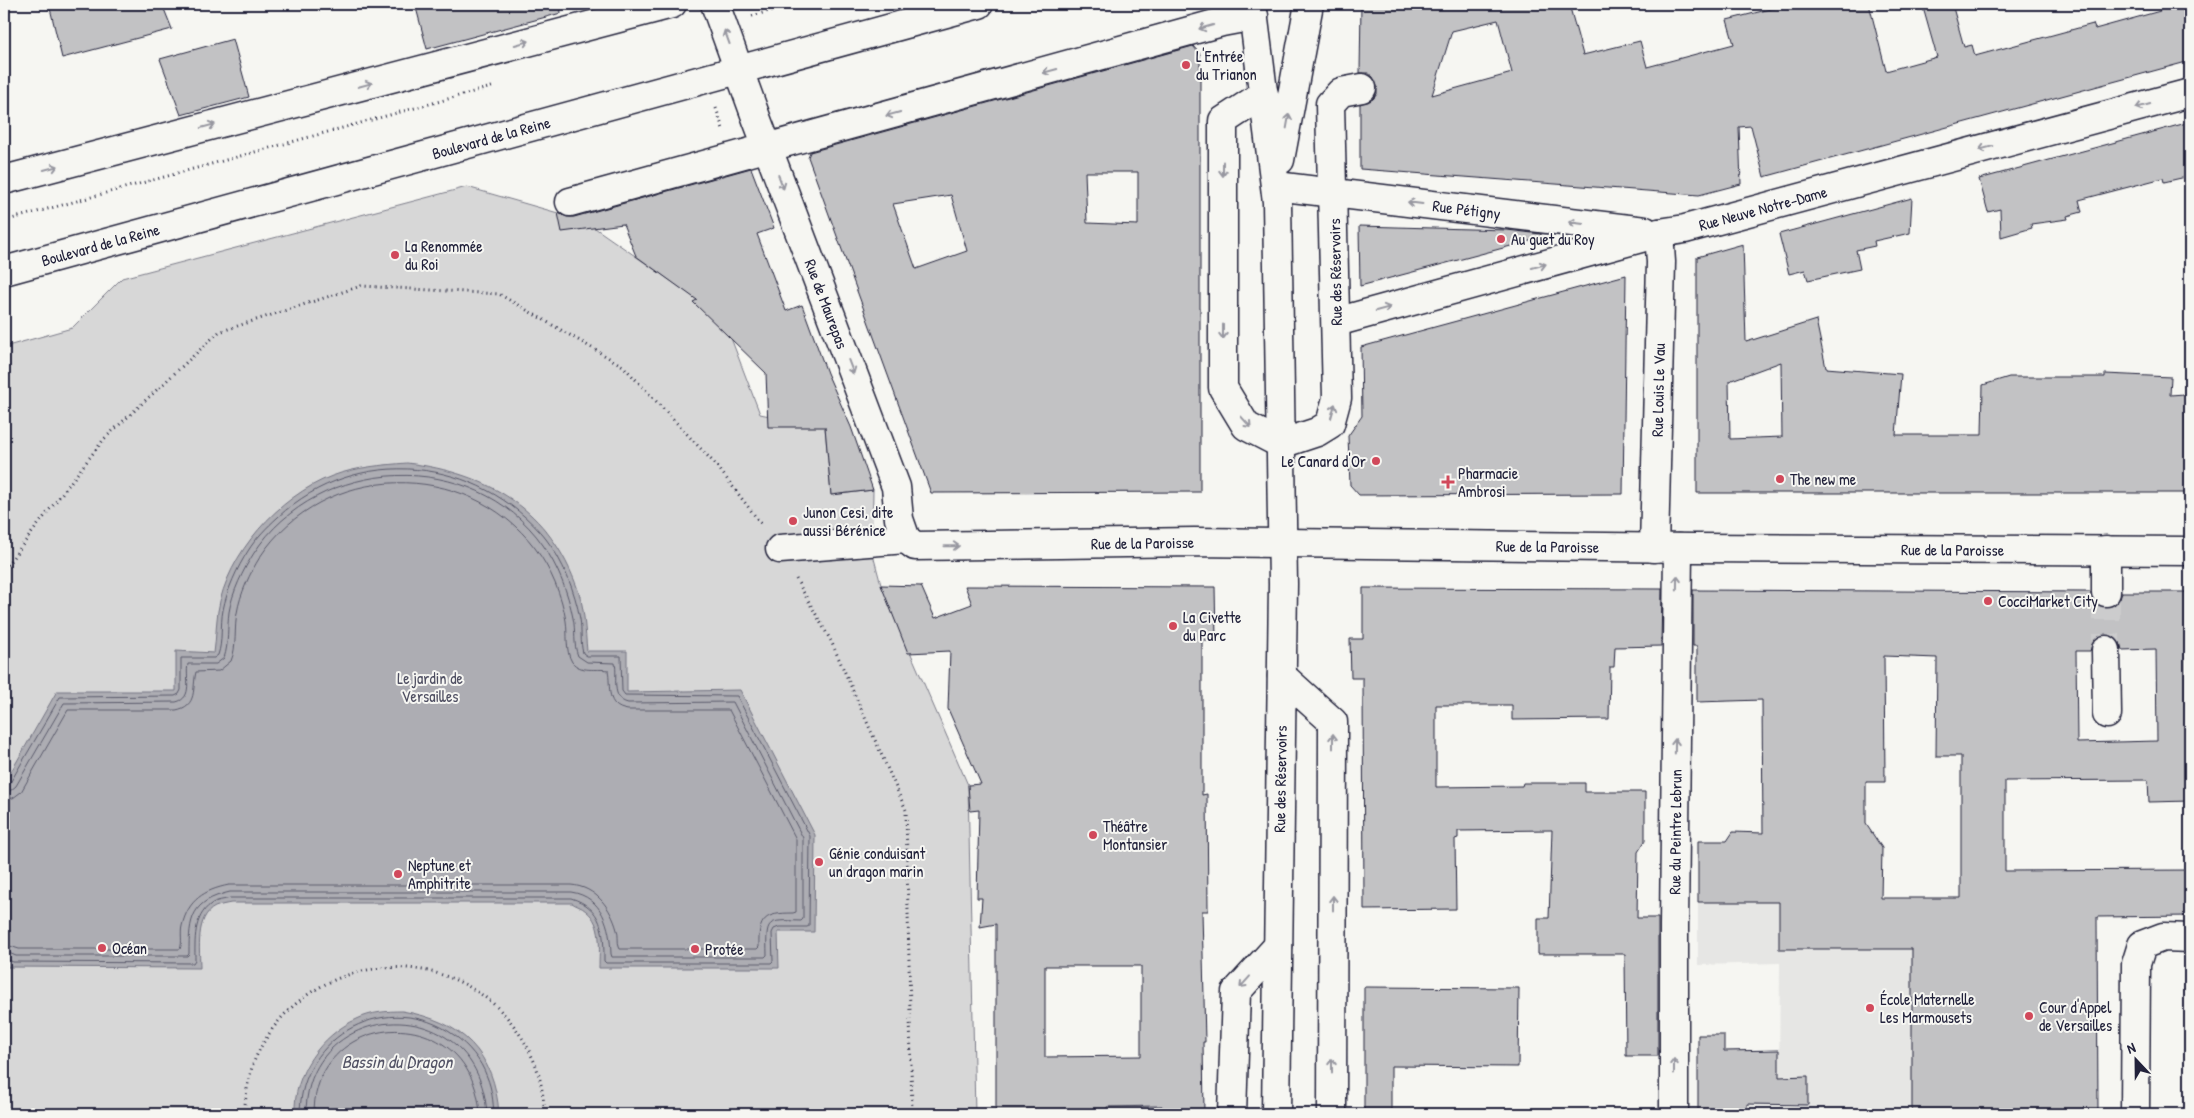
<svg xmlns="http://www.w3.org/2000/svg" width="2194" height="1118" font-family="'Patrick Hand',sans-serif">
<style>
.built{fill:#e6e6e4}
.green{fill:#d7d7d7;stroke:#7c7c89}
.water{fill:#adadb3;stroke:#757583}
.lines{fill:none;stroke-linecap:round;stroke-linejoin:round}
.shore{stroke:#5a5a6b;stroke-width:1}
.building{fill:#c2c2c4;stroke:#22223b;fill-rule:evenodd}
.minor-tunnel{stroke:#cccccd;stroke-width:28;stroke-dasharray:28 14;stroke-linecap:butt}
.minor-casing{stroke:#22223b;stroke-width:31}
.major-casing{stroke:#22223b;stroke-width:31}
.path{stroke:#22223b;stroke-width:3;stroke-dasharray:1 4;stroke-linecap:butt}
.minor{stroke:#f6f6f2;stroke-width:28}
.major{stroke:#f6f6f2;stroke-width:28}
.oneway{stroke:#9797a0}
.poi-dot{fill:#d1495b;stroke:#f6f6f2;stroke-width:2}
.labels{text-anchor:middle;stroke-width:4;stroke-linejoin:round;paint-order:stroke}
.poi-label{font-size:16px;fill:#22223b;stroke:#f6f6f2;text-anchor:start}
.street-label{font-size:16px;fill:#22223b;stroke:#f6f6f2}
.park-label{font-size:16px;fill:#4f4f62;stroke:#f6f6f2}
.water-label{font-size:18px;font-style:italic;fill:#535365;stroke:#f6f6f2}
</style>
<rect width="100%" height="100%" fill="#f6f6f2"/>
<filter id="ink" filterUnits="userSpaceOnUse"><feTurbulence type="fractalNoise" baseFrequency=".02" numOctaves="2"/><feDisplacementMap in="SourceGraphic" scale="10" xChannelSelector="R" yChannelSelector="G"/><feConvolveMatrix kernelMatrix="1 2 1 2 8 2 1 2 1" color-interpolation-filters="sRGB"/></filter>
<g filter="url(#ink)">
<!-- built -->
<path class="built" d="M 1961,898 L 1961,1114 L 1799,1114 L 1799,1105 L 1808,1104 L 1808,1077 L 1779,1077 L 1780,963 L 1698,965 L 1698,902 Z"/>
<!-- green -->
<path class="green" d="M 467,187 L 558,213 L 595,228 L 707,306 L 726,325 L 760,414 L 825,427 L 831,495 L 873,490 L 872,551 L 881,585 L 968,785 L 975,1114 L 4,1114 L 4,347 L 72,328 L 122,278 Z"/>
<!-- water -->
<path class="water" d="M 407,463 C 488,473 550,509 578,590 C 585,610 585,630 587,651 L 627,651 L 627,692 L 740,690 L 815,835 L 814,932 L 778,932 L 779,968 L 599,968 C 599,950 603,924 586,911 C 582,907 576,906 572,903 L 231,903 C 226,904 220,905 215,907 C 195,917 200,950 200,968 L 6,967 L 4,935 L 4,784 L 57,691 L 176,691 L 176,651 L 214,653 C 216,639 216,624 218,611 C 227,554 279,496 332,476 C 356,467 382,465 407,463 Z
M 402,1011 C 462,1021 495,1053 499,1114 L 295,1114 C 293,1074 321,1035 357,1019 C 371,1012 387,1011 402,1011 Z"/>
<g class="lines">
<!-- shore -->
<path class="shore" d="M 4,785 L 10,783 L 60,697 L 175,696 L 179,694 L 181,690 L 181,658 L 214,658 L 218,655 C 223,641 220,625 223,610 C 227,590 237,568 248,551 C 256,538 267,527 278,517 C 357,444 479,456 546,539 C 563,561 575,591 580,619 C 582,630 580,642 583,653 L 587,656 L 621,656 L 622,691 L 625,695 L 737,696 L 810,836 L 809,926 L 807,927 L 779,927 L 774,929 L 772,933 L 773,961 L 771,963 L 606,963 L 604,961 C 604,932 603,908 571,898 L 230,898 C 225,900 216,900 211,904 C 193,917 195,941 195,960 L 193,963 L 13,962 L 4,958
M 4,792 L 10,791 L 16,786 L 64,703 L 176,702 C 194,698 185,677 188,664 L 216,664 L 224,658 C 229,644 227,627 229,612 C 232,593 243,570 254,553 C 318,455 474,447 543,545 C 558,567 568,592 573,618 C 576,631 573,644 578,656 L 587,662 L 615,663 C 618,676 610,699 628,703 L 733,702 L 803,838 L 803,919 L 801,921 C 766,920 766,919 767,955 L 765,957 L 612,957 L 611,954 C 610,927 603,897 571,892 L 230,892 C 191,901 189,918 189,954 L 187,956 L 16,956 L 4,951
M 4,799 L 13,798 L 21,792 L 68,710 L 176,710 C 198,706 192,688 196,672 L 219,671 L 231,661 C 237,647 234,628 237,613 C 240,594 250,573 260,557 C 323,461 467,458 535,548 C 551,569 562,596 566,621 C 568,633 565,651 572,662 C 581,673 596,668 608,670 C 611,687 605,707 628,710 L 729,710 L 796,839 L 796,912 L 793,913 C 765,913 758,918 759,947 L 757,949 L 620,949 C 617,944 619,936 617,930 C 611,908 596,887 571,885 L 229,885 C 204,890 188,900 182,926 C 180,934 183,942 180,949 L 19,949 L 4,944
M 300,1114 C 300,1035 389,988 454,1035 C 468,1045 481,1060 487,1077 C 492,1089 493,1101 494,1114
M 306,1114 C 305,998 479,987 487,1114
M 314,1114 C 313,1008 472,997 480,1114"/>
</g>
<!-- building -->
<path class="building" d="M 49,4 L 162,4 L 172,29 L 62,58 Z
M 415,4 L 560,4 L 561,13 L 427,49 Z
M 1361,4 L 1569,4 L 1583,55 L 1640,41 L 1647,67 L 1734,44 L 1727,20 L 1790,4 L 1869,4 L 1886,71 L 1937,57 L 1922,4 L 1952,4 L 1964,47 L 1972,45 L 1975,56 L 2093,24 L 2095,29 L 2160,11 L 2158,4 L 2190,4 L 2190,61 L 1764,177 L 1751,126 L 1739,127 L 1741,184 L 1699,195 L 1360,169 L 1360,104 L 1373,99 L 1377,94 L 1377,86 L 1373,77 L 1368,73 L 1360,73 ZM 1498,20 L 1512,73 L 1432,95 L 1452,31 Z
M 233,39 L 249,97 L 181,115 L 160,59 Z
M 1193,46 L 1200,54 L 1200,492 L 931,493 L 808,157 L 810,152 ZM 1085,172 L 1138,172 L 1138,225 L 1087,223 ZM 951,195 L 967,251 L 916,269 L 893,204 Z
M 2190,122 L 2190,176 L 2164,182 L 2163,178 L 2079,200 L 2082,212 L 2067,216 L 2068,219 L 2031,224 L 2032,228 L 2001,237 L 2000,209 L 1988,212 L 1979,179 Z
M 751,168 L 774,228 L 757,234 L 786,311 L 802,305 L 827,373 L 851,427 L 873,490 L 831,495 L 825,427 L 768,427 L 766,373 L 693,302 L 697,300 L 636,256 L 623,224 L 562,232 L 558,213 L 567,217 L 574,217 Z
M 1912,198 L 1910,233 L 1874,241 L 1875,246 L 1856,250 L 1860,269 L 1808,280 L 1805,270 L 1789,274 L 1779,234 Z
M 1359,226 L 1507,230 L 1541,234 L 1541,238 L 1360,286 Z
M 1743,244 L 1746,342 L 1816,320 L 1826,368 L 1901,374 L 1896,435 L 1982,435 L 1983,385 L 2009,377 L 2105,377 L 2105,374 L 2171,377 L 2170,395 L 2185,394 L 2186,441 L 2190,441 L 2190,493 L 1697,493 L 1697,257 ZM 1781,362 L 1782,437 L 1730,439 L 1729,381 Z
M 1626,275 L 1623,494 L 1359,495 L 1350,485 L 1348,436 L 1362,416 L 1361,347 Z
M 881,585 L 921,586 L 935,618 L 972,604 L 965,586 L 1215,587 L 1216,640 L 1202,640 L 1202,795 L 1207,794 L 1208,911 L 1202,911 L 1205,1042 L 1203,1042 L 1204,1114 L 1162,1114 L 1162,1106 L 1107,1107 L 1107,1114 L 996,1114 L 996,924 L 980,927 L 982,898 L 977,898 L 979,810 L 970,811 L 968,785 L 981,784 L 948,709 L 950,651 L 908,653 ZM 1045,966 L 1141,966 L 1141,1056 L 1045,1057 Z
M 1363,588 L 1662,589 L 1661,646 L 1615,647 L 1614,667 L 1610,667 L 1609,719 L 1512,720 L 1512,705 L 1436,705 L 1436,787 L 1522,786 L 1523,783 L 1585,783 L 1585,792 L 1645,792 L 1645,841 L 1638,852 L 1637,918 L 1658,918 L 1658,1056 L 1626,1056 L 1625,954 L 1538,954 L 1538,918 L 1549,918 L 1552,830 L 1458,831 L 1458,838 L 1455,839 L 1456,909 L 1364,910 L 1363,678 L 1351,678 L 1350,639 L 1363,639 Z
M 1693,590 L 2090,592 L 2093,600 L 2099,606 L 2106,608 L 2114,605 L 2120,599 L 2122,592 L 2190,592 L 2190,801 L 2149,802 L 2148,780 L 2005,781 L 2005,871 L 2190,870 L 2190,916 L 2097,917 L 2098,1114 L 1912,1114 L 1912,949 L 1779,949 L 1779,902 L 1698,902 L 1698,841 L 1727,841 L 1733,832 L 1763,833 L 1762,700 L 1697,702 L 1697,646 L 1693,646 ZM 2105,634 L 2114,637 L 2120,642 L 2122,650 L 2156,649 L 2157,741 L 2077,743 L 2076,651 L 2090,651 L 2093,642 L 2098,637 ZM 1884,656 L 1937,658 L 1936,756 L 1961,756 L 1961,898 L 1881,898 L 1882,848 L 1866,824 L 1866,782 L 1885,782 Z
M 1364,987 L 1519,988 L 1518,1067 L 1391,1066 L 1391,1114 L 1364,1114 Z
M 1698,1035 L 1724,1035 L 1724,1051 L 1779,1050 L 1779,1077 L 1808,1076 L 1808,1105 L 1747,1104 L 1747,1114 L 1698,1114 Z"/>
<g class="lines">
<!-- minor-tunnel -->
<path class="minor-tunnel" d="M 2106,592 L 2106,650"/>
<!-- minor casing -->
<g class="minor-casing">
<g id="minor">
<path id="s1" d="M 715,4 L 757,120 L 896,487 L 899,519 L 906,539"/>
<path d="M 1264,94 L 1223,121 L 1223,388 L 1246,426 L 1281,444 L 1317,432 L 1330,424 L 1337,398 L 1330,104 L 1341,92 L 1362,88"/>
<path d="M 4,180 L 672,4"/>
<path id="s2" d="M 1276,186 L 1645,231"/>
<path d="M 570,202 L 1222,22 L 1254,16"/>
<path id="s3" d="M 4,271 L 979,4"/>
<path id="s4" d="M 1336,322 L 1659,233 L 1685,229 L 2190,93"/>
<path id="s5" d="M 906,539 L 915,546 L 1194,542 L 1695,548 L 2190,551"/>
<path id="s6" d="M 1654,548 L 1661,262 L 1659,233"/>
<path d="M 780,549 L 906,539"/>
<path d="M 2106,592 L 2106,550"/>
<path d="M 2106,650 L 2107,714"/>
<path d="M 1282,676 L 1333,722 L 1332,1114"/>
<path d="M 1232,1114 L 1236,992 L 1278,946"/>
<path id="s7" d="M 1674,1114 L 1674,926 L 1678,548"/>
<path d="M 2135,1114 L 2136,964 L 2142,945 L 2163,937 L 2190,938"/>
</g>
</g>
<!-- major casing -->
<g class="major-casing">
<path id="major" d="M 1252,4 L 1277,202 L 1283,584 L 1276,1114
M 1280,160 L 1309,4"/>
</g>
<!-- path -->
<path class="path" d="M 752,16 L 794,4
M 716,108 L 723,129
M 4,221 L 495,86
M 4,569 L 104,439 L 219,332 L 361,286 L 499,294 L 623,366 L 717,466 L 762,525
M 796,579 L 831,641 L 906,810 L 912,1113 L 894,1114
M 4,1113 L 74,1114
M 244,1114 C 246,1095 248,1076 255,1059 C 309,938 480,936 533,1059 C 541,1076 543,1095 545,1114"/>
<!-- minor -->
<use href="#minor" class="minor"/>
<!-- major -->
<use href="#major" class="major"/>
</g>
<!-- one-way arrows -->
<defs><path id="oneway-shaft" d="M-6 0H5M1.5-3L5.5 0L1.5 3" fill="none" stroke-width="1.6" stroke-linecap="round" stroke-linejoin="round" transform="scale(1.25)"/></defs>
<g class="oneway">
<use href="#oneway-shaft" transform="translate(1206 27) rotate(164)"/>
<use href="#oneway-shaft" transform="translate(727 37) rotate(-110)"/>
<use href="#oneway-shaft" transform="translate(522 43) rotate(-15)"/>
<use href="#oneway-shaft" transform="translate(1050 71) rotate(165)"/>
<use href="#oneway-shaft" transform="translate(365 85) rotate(-15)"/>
<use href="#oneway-shaft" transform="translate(2143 106) rotate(165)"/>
<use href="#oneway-shaft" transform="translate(893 114) rotate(165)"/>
<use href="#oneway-shaft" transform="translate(1288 121) rotate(-80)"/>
<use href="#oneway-shaft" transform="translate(208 126) rotate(-15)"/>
<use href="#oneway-shaft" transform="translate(1986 148) rotate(165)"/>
<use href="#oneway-shaft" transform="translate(51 168) rotate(-15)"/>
<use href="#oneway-shaft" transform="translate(1223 169) rotate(90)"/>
<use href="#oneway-shaft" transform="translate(781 182) rotate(69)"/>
<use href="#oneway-shaft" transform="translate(1415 203) rotate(-173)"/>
<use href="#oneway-shaft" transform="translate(1576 223) rotate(-173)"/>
<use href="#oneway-shaft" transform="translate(1539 266) rotate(-15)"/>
<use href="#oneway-shaft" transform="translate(1383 309) rotate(-15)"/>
<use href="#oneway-shaft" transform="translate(1223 332) rotate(90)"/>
<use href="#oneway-shaft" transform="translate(851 367) rotate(69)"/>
<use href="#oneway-shaft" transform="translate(1333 411) rotate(-74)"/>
<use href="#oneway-shaft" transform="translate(1246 422) rotate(48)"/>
<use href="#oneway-shaft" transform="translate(952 546) rotate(-1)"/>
<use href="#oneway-shaft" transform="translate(1677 583) rotate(-89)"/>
<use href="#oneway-shaft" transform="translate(1333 741) rotate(-90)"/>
<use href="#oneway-shaft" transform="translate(1675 746) rotate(-89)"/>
<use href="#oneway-shaft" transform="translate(1333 903) rotate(-90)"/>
<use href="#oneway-shaft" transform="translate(1245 982) rotate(132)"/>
<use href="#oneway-shaft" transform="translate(1332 1066) rotate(-90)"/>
<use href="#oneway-shaft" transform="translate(1674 1066) rotate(-90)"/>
</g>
</g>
<!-- markers -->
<g class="poi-dot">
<circle cx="1186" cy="65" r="5"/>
<circle cx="1501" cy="239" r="5"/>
<circle cx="395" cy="255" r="5"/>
<circle cx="1376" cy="461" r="5"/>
<circle cx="1780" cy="479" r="5"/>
<path d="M1445.5 474.5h5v5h5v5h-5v5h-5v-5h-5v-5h5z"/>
<circle cx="793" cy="521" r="5"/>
<circle cx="1988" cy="601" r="5"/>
<circle cx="1173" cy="626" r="5"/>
<circle cx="1093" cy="835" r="5"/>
<circle cx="819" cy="862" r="5"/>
<circle cx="398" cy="874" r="5"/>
<circle cx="102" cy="948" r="5"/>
<circle cx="695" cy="949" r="5"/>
<circle cx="1870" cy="1008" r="5"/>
<circle cx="2029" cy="1016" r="5"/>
</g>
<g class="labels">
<!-- poi labels -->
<g class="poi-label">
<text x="1196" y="62">L'Entrée<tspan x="1196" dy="18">du Trianon</tspan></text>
<text x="1511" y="245">Au guet du Roy</text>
<text x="405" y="252">La Renommée<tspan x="405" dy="18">du Roi</tspan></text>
<text x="1366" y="467" text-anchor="end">Le Canard d'Or</text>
<text x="1458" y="479">Pharmacie<tspan x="1458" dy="18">Ambrosi</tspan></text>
<text x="1790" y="485">The new me</text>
<text x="803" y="518">Junon Cesi, dite<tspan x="803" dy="18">aussi Bérénice</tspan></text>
<text x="1998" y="607">CocciMarket City</text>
<text x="1183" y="623">La Civette<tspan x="1183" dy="18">du Parc</tspan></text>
<text x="1103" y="832">Théâtre<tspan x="1103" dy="18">Montansier</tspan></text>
<text x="829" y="859">Génie conduisant<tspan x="829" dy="18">un dragon marin</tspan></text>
<text x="408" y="871">Neptune et<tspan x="408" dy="18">Amphitrite</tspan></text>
<text x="112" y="954">Océan</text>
<text x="705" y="955">Protée</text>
<text x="1880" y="1005">École Maternelle<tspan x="1880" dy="18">Les Marmousets</tspan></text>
<text x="2039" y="1013">Cour d'Appel<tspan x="2039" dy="18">de Versailles</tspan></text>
</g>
<!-- street labels -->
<g class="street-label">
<text dy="6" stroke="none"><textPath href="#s3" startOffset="505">Boulevard de la Reine</textPath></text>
<text dy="6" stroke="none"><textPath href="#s4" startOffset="442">Rue Neuve Notre-Dame</textPath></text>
<text dy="6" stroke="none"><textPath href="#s2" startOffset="192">Rue Pétigny</textPath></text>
<text dy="6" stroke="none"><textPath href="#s3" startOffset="100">Boulevard de la Reine</textPath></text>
<text transform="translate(1335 272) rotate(-91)" y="6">Rue des Réservoirs</text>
<text dy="6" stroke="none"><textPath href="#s1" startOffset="320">Rue de Maurepas</textPath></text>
<text dy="6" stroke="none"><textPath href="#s6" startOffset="158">Rue Louis Le Vau</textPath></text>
<text dy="6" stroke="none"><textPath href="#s5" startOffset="239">Rue de la Paroisse</textPath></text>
<text dy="6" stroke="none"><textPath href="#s5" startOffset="644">Rue de la Paroisse</textPath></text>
<text dy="6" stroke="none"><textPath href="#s5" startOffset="1049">Rue de la Paroisse</textPath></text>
<text transform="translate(1280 779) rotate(-89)" y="6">Rue des Réservoirs</text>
<text dy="6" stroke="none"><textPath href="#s7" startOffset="282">Rue du Peintre Lebrun</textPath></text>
</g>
<!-- park labels -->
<g class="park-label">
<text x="430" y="684">Le jardin de<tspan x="430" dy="18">Versailles</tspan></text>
</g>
<!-- water labels -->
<g class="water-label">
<text x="397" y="1068">Bassin du Dragon</text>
</g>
</g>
<!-- margin -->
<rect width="2194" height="1118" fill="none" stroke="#f6f6f2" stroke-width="20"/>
<rect x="10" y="10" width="2174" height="1098" fill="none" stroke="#22223b" stroke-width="2" filter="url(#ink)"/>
<!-- north arrow -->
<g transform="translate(2136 1060) rotate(338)" stroke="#f6f6f2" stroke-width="4" paint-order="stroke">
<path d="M0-4L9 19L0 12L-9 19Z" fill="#22223b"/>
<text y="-8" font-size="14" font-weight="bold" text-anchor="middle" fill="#22223b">N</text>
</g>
</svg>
